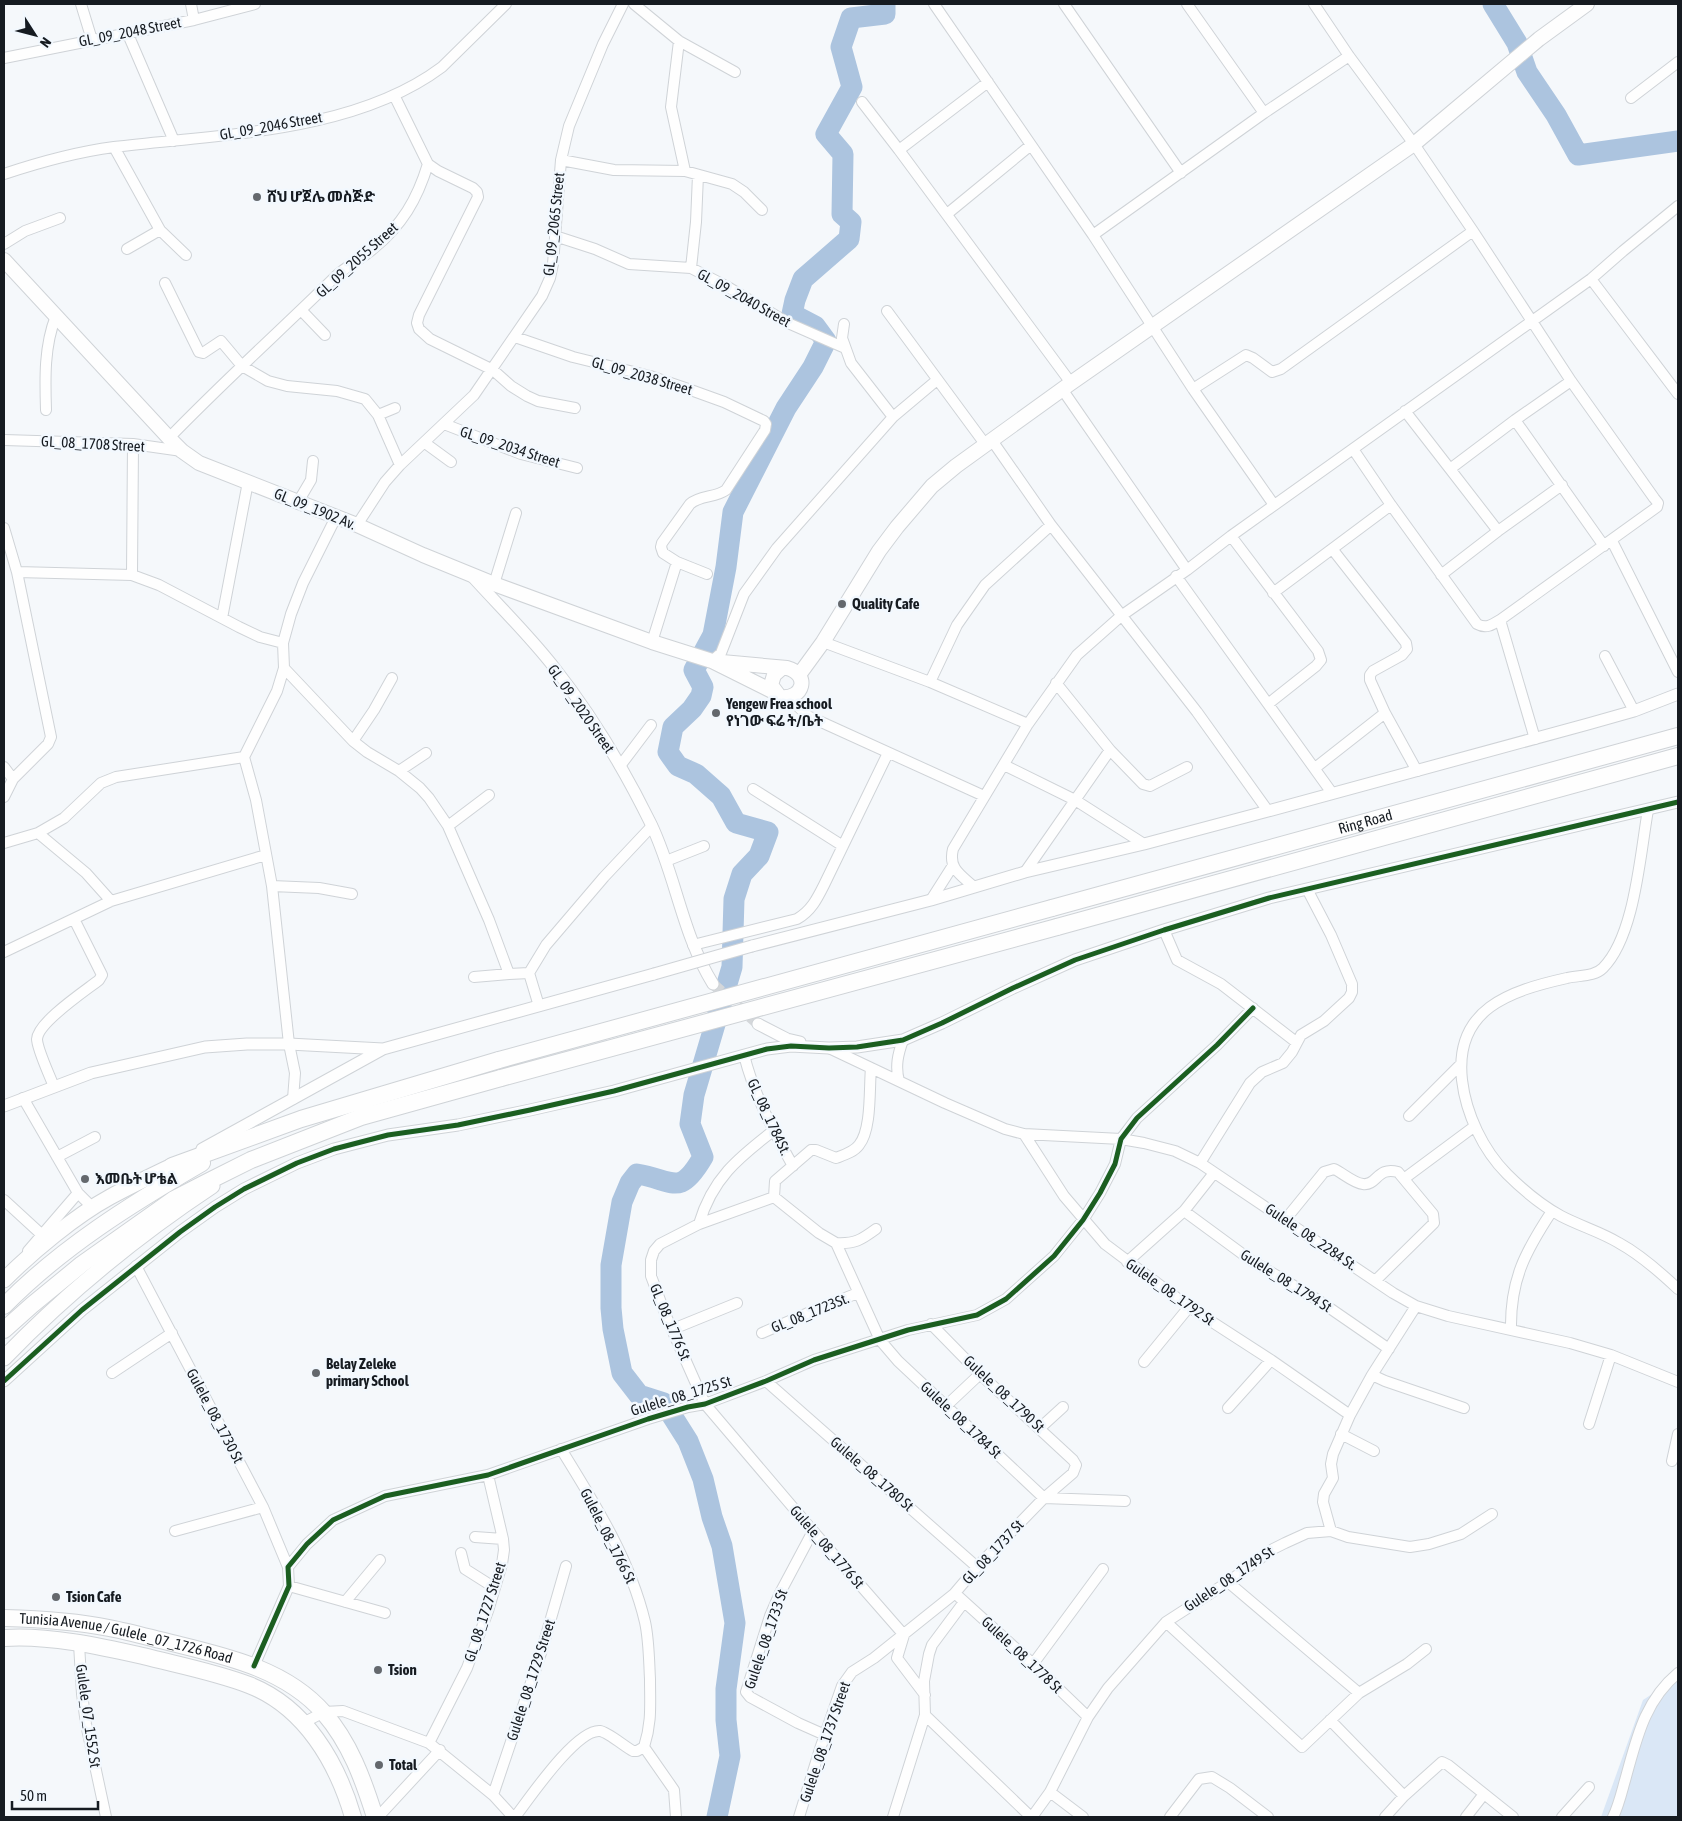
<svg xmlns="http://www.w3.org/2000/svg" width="1682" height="1821" font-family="'Asap Condensed','Noto Sans Ethiopic',sans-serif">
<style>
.green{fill:#dae7f6}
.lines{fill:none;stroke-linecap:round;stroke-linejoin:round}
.river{stroke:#acc4df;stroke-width:21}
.tertiary-tunnel{stroke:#d4d7da;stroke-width:11;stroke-dasharray:11 5.5;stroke-linecap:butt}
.minor-casing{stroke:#cfd3d7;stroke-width:12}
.tertiary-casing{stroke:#cfd3d7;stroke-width:13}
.secondary-casing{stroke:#cfd3d7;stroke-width:16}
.primary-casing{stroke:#cfd3d7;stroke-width:17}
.trunk-casing{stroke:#cfd3d7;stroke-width:18}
.minor{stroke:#fefefe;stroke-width:10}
.tertiary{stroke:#fefefe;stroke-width:11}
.secondary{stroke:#fefefe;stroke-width:14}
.primary{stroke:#fefefe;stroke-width:15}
.trunk{stroke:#fefefe;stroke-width:16}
.tertiary-bridge-casing{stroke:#cfd3d7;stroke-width:13;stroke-linecap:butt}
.trunk-bridge-casing{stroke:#cfd3d7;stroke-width:18;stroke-linecap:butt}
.tertiary-bridge{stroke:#fefefe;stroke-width:11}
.trunk-bridge{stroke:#fefefe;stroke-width:16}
.cycleway-casing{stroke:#f2f8fe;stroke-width:8}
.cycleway{stroke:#1b5e20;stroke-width:5}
.poi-dot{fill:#64686d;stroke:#f2f8fe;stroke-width:2}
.labels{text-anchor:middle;stroke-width:5;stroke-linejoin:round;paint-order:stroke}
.street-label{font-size:15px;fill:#161b21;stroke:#f2f8fe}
.poi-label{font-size:15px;font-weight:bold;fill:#161b21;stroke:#f2f8fe;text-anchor:start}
</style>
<rect width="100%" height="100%" fill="#f5f8fb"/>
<!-- green -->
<path class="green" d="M 1678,1677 L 1678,1817 L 1601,1817 L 1643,1700 Z"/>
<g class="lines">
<!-- river -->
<path class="river" d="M 1493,4 L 1517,43 L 1527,72 L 1556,115 L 1578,155 L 1678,141
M 717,1817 L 730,1756 L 726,1720 L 726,1689 L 735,1623 L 722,1546 L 712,1517 L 703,1479 L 688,1441 L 664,1403 L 639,1395 L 622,1373 L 613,1329 L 611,1308 L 611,1265 L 622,1202 L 630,1183 L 637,1174 C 674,1180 679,1198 703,1157 L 690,1124 L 694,1095 L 732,967 L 734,899 L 742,874 L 759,856 L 768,832 L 736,823 L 721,796 L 696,774 L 678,766 L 668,752 L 673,727 L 692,709 L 701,696 L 703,687 L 694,670 L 713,635 L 726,567 L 733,512 L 786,408 L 813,367 L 826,341 L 815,326 L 792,314 L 795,300 L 803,279 L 849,239 L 851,222 L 842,214 L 843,154 L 826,134 L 852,87 L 841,47 L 851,18 L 885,14 L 885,4"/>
<!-- tertiary-tunnel -->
<path class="tertiary-tunnel" d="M 713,984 L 758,1024"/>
<!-- minor casing -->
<g class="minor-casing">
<path id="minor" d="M 81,4 L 92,40
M 191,4 L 194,20
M 634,4 L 679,41 L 735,72
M 934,4 L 1093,235 L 1193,389 L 1274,505
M 1064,4 L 1181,173
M 1187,4 L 1264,113
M 1314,4 L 1349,56 L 1414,144 L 1473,231 L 1571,381 L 1654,498 L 1658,503 L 1657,507 L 1500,620 C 1492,625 1486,629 1477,624 L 1391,505 L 1353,449
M 127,32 L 174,141
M 679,41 L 671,107 L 685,171
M 4,58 L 194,20 L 255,4
M 988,82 L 899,150 L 1071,383
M 1631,98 L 1678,62
M 862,102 L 899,150
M 114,147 L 160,230 L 127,249
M 561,160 L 614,170 L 685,171 L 732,184 L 744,192 L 762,210
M 428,164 L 438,171 L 473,188 L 477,192 L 478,197 L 419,315 L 417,323 L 419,329 L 430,339 L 493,370 L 511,386 L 527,396 L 538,401 L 575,408
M 4,174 C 40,162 76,152 114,147 C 220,134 354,133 442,67 L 506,4
M 947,214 L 1031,145
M 160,230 L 186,255
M 1093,235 L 1264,113 L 1349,56
M 555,236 L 595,249 L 629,264 L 691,268 L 726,286 L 788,323 L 845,348
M 4,244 L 25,231 L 60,218
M 691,268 L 696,222 L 698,175
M 1591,279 L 1678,394
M 165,283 L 199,352 L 203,353 L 221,341 L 242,366 L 268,381 L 287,386 L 337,391 L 365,399 L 378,415 L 400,465
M 301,310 L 325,335
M 887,311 L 985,444
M 515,337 L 573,357 L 650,376 L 688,389 L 724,402 L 764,421 L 766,424 L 765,430 L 726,490 C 715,498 700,495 690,504 L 662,543 L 661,547 L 663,553 L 677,562 L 652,642
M 1062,389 L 1187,570
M 1193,389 L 1246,355 L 1253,358 L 1272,372 L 1281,369 L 1473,231
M 46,410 C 45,379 44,346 56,316
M 1405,411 L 1450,469
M 378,415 L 395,408
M 893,417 L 937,380
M 1515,420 L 1604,546
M 444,424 L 521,454 L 577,468
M 169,438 C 223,382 281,330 336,276 C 347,266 361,259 373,249 C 402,225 417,200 428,164 L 394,95
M 991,439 L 1051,525 L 1197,712 L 1268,811
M 4,440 L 133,444 L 182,451
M 425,443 L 451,462
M 298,502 L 311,480 L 313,461
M 357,525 L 385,482 L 400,465 L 474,395 L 542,296 L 550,278 L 553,264 L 561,160 L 569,126 L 603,44 L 623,4
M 4,528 L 17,572 L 51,737 L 48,744 L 13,779 L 4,797
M 1498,531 L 1562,485
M 1231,536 L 1318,651 L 1321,660 L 1316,666 L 1268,704
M 1612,541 L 1678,672
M 677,562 L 707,574
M 17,572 L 132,575 L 159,585 L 239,627 L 260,637 L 283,643
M 132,575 L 133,444
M 1441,575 L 1498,531 L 1450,469 L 1515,420 L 1571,381
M 1176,576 L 1332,793
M 494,584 L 516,513
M 1273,593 L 1391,505
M 222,618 L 248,482
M 1500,620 L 1535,739
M 823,642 L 930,682 L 1028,724
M 1605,656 L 1634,711
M 712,661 L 721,653 L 744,594 L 777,548 L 893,417 L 851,363 L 842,338 L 844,324
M 284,668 L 353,741 L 367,752 L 399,771 L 420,788 L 429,798 L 448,826 L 489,920 L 509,974 L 474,977
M 930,682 L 957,625 L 985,585 L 1051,525
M 789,698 L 808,716 L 984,796
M 1385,713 L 1417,771
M 353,741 L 374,710 L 392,678
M 1110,750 L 1143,784 L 1150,786 L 1187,767
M 1004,765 L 1075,800 L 1144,844
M 620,766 L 651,725
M 4,767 L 13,779
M 1315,768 L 1385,713 L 1370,680 L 1370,675 L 1373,671 L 1402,655 L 1407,649 L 1406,643 L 1333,550
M 399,771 L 426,753
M 753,789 L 843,846
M 1648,810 C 1640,854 1635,936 1603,968 C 1594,977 1579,975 1567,978 C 1509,991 1454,1009 1462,1080 C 1466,1114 1483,1150 1507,1174 C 1523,1190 1541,1205 1561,1216 C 1580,1226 1601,1232 1619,1243 C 1641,1255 1660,1272 1678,1289
M 448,826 L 489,795
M 4,843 L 38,833
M 666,861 L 704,846
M 1025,872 L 1110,750 L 1056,683
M 272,886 L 319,888 L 352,894
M 974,887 C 961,875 948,869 953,849 L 1028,724 L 1077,655 L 1121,616 L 1187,570 L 1231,536 L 1591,279 L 1623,251 L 1678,206
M 931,900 L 952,867
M 111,901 L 86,873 L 38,833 L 64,818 L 101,783 L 116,777 L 244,757
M 1164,930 L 1177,960 L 1221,984 L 1296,1042
M 693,945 L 797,919 C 811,911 817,899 824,885 L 888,753
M 4,952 L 111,901 L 266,855
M 529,973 L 539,1006
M 509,974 L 529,973 L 546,945 L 604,877 L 652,826
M 829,1048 L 945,1103 L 1005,1129 L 1024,1134 L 1121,1139 L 1144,1143 L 1175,1151 L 1200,1163 L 1393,1293 L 1416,1306 L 1448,1316 L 1570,1343 L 1611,1355 L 1678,1382
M 744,1055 C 754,1095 773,1130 793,1166
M 899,1081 C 895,1066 898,1054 903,1040
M 54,1087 C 50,1076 37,1049 37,1039 C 38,1022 85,991 99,980 L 102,975 L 74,919
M 23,1098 L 78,1193 L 93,1208
M 293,1099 L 295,1073 L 289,1044 L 272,886 L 256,800 L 244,757 L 277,691 L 284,668 L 283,643 L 291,614 L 303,583 L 336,517
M 1409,1116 L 1460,1065
M 1024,1134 L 1064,1196 L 1105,1244 L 1189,1307 L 1271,1360 L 1350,1415
M 57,1157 L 95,1137
M 1200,1163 L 1250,1083 L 1262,1072 L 1283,1063 L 1292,1052 L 1301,1035 L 1324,1021 L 1349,998 L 1352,992 L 1352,984 L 1331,935 L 1307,889
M 1405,1178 L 1475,1126
M 774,1197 L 699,1224 L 660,1244 L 654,1251 L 651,1260 L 651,1276 L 666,1316 L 705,1404 L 813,1531 L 904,1635
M 774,1197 L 819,1233 L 836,1243 L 880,1340 L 898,1361 L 1044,1498
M 774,1197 L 775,1181 L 811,1150 L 816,1150 L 836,1158 C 844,1155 854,1152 859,1145 C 872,1129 869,1088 871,1068
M 4,1200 L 41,1234
M 1184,1211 L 1252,1261 L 1318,1300 L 1389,1349
M 1285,1220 L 1324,1172 L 1334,1169 C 1343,1173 1353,1183 1363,1184 C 1377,1186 1377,1166 1398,1172 L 1433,1214 L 1434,1223 L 1375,1281
M 699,1224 C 712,1179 738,1158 773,1131
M 836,1243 C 855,1244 861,1240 876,1229
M 28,1251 L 78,1193
M 1127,1262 L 1184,1211 L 1214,1173
M 136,1266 L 263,1507 L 288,1567
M 673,1329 L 737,1303
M 1511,1330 C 1510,1280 1525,1252 1552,1211
M 762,1333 L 817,1309 L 858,1293
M 1144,1362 L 1189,1307
M 112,1373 L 172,1333
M 1372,1375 L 1385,1381 L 1464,1408
M 766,1381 L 977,1567
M 946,1406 L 980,1374
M 1228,1408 L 1271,1360
M 1589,1424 L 1611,1355
M 1040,1428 L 1063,1407
M 1341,1434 L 1374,1451
M 561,1449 C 595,1504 630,1559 645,1622 C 649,1640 649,1661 650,1679 C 650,1705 652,1722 644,1747
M 1672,1461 L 1678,1434
M 1044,1498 L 1125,1501
M 175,1531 L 263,1507
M 813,1531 L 780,1593 L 770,1616 L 746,1692 L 750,1697 L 798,1723 L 825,1735
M 1331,1531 L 1348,1537 L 1410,1547 L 1429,1544 L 1461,1534 L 1492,1514
M 475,1537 L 503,1539
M 461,1553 L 465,1569 L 495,1588
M 1228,1582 L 1359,1693
M 289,1586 L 385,1613
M 959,1597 L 1033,1664 L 1088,1717
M 345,1602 L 380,1560
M 1166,1622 L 1302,1747 L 1359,1693 L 1407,1664 L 1426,1649
M 904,1635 L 897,1658 L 925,1695
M 79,1644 L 82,1694 L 86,1724 L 106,1817
M 1033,1664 L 1103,1569
M 254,1666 L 289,1586 L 288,1567 L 307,1544 L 333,1520 L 385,1496 L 488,1475 L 648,1419 L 688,1407 L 705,1404 L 766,1381 L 814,1360 L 908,1330 L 977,1315 L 1006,1299 L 1054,1256 L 1083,1220 L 1100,1193 L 1115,1164 L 1121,1139 L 1137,1118 L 1217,1045 L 1253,1008
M 925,1715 L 1031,1817
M 1330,1720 L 1404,1796
M 303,1723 L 324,1712 L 343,1711 L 429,1743 L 493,1795 L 513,1817
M 429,1743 L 467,1668 L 488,1611 L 502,1564 L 504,1550 L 503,1539 L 488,1475
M 644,1747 L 674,1790 L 676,1817
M 1050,1792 L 1083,1817
M 493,1795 L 541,1653 L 566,1566
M 378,1817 L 440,1750
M 515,1817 C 529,1799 576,1729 600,1731 C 608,1732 625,1747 633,1751 L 637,1751 L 644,1747
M 799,1817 L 820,1749 L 842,1686 L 852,1672 L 874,1658 L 954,1594 L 977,1567 L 1044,1498 L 1073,1473 L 1076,1465 L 1073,1460 L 980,1374 L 931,1324
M 893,1817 L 925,1715 L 924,1681 L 929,1654 L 932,1645 L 964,1602
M 1032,1817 L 1050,1792 L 1088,1717 L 1108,1688 L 1166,1622 L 1228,1582 L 1273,1549 L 1285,1543 L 1307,1533 L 1331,1531 L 1323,1502 L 1324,1494 L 1333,1478 L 1331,1464 L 1333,1454 L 1350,1415 L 1372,1375 L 1416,1306
M 1170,1817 L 1199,1779 L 1212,1777 L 1230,1788 L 1268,1817
M 1385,1817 L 1404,1796 L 1442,1762 L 1448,1765 L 1513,1817
M 1466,1817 L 1484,1794
M 1562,1817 L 1589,1787
M 1613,1817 C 1618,1807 1621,1795 1624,1784 C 1636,1742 1643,1702 1678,1673"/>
</g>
<!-- tertiary casing -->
<g class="tertiary-casing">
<path id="tertiary" d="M 471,575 C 498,605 528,634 553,666 C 591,714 624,769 651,824 C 676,876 682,934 713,984
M 752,946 L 931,900 L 1025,872 L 1144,844 L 1268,811 L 1588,724 L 1634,711 L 1678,694
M 758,1024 L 787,1039 L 800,1042
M 4,1106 L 91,1073 L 205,1047 L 247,1044 L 289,1044 L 383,1049
M 202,1149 L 383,1049 L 654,974
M 4,1381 L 82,1310 L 180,1232 L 215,1207 L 244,1189 L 297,1163 L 334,1149 L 388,1135 L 458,1125 L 530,1110 L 614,1091 L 767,1049 L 791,1046 L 829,1048 L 857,1047 L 903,1040 L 942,1023 L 1013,988 L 1075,960 L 1164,930 L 1269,898 L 1678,802"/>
</g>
<!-- secondary casing -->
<g class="secondary-casing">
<path id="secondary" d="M 4,260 L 169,438 L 182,451 L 199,463 L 357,525 L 423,555 L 494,584 L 652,642 L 712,661 L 776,693
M 722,662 L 787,668 C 810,674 804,700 780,697 L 771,685 L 774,675 L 782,668
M 799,675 L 823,642 L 879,551 L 897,527 L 932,486 L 956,466 L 1071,383 L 1414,144 L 1539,39 L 1587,4"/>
</g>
<!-- primary casing -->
<g class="primary-casing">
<path id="primary" d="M 4,1280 C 32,1252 75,1216 110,1197 C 130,1186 151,1176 172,1166
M 4,1358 C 66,1294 138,1235 212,1186"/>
</g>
<!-- trunk casing -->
<g class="trunk-casing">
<g id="trunk">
<path id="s1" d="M 1052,908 L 1678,736"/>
<path d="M 1057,927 L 1678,756"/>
<path d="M 172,1166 L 301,1119 L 499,1060"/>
<path d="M 4,1306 C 61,1248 131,1204 202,1163"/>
<path d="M 4,1330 L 32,1305 L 82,1264 L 174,1199 L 205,1183 L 251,1160 L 361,1117 L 501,1078"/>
<path id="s2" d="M 4,1618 C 39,1619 75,1621 109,1628 C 130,1632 151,1638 172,1643 C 225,1656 286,1669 324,1713 C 350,1743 363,1779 375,1817"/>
<path d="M 4,1638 C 48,1635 99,1646 143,1656 C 178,1665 215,1672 249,1685 C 305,1707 337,1762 353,1817"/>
</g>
</g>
<!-- minor -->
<use href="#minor" class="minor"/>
<!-- tertiary -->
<use href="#tertiary" class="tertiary"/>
<!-- secondary -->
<use href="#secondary" class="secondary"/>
<!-- primary -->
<use href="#primary" class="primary"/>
<!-- trunk -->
<use href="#trunk" class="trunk"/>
<!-- tertiary-bridge casing -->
<g class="tertiary-bridge-casing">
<path id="tertiary-bridge" d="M 654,974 L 752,946"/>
</g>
<!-- trunk-bridge casing -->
<g class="trunk-bridge-casing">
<path id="trunk-bridge" d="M 499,1060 L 1052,908
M 501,1078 L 1057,927"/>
</g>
<!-- tertiary-bridge -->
<use href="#tertiary-bridge" class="tertiary-bridge"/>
<!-- trunk-bridge -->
<use href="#trunk-bridge" class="trunk-bridge"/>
<!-- cycleway casing -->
<g class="cycleway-casing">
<path id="cycleway" d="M 4,1381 L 82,1310 L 180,1232 L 215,1207 L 244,1189 L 297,1163 L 334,1149 L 388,1135 L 458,1125 L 530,1110 L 614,1091 L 767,1049 L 791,1046 L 829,1048 L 857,1047 L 903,1040 L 942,1023 L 1013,988 L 1075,960 L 1164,930 L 1269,898 L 1678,802
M 254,1666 L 289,1586 L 288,1567 L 307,1544 L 333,1520 L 385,1496 L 488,1475 L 648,1419 L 688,1407 L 705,1404 L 766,1381 L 814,1360 L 908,1330 L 977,1315 L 1006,1299 L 1054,1256 L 1083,1220 L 1100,1193 L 1115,1164 L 1121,1139 L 1137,1118 L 1217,1045 L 1253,1008"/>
</g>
<!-- cycleway -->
<use href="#cycleway" class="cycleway"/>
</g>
<!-- markers -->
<g class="poi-dot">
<circle cx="257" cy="197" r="5"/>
<circle cx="842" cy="604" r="5"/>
<circle cx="716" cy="713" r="5"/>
<circle cx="85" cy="1179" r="5"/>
<circle cx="316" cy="1373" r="5"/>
<circle cx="56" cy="1597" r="5"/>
<circle cx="378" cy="1670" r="5"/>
<circle cx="379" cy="1765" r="5"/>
</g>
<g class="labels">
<!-- street labels -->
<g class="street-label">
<text transform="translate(130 32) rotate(-11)" y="5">GL_09_2048 Street</text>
<text transform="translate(271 126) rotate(-10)" y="5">GL_09_2046 Street</text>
<text transform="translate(554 224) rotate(-84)" y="5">GL_09_2065 Street</text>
<text transform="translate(357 260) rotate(-42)" y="5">GL_09_2055 Street</text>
<text transform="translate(744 298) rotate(29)" y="5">GL_09_2040 Street</text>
<text transform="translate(642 376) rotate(16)" y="5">GL_09_2038 Street</text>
<text transform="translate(93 444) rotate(3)" y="5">GL_08_1708 Street</text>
<text transform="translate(510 447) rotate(18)" y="5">GL_09_2034 Street</text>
<text transform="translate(315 509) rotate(22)" y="5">GL_09_1902 Av.</text>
<text transform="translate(581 709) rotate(55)" y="5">GL_09_2020 Street</text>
<text dy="5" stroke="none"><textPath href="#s1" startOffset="325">Ring Road</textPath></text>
<text transform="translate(769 1117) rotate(65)" y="5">GL_08_1784St.</text>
<text transform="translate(1311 1237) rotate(34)" y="5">Gulele_08_2284 St.</text>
<text transform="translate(1286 1281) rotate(32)" y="5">Gulele_08_1794 St</text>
<text transform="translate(1170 1292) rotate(35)" y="5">Gulele_08_1792 St</text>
<text transform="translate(810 1313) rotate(-22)" y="5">GL_08_1723St.</text>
<text transform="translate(670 1322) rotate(67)" y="5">GL_08_1776 St</text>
<text transform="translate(1004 1394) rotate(43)" y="5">Gulele_08_1790 St</text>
<text transform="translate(681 1396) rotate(-17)" y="5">Gulele_08_1725 St</text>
<text transform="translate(215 1416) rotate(62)" y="5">Gulele_08_1730 St</text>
<text transform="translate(961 1420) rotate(43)" y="5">Gulele_08_1784 St</text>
<text transform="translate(872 1474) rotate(41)" y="5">Gulele_08_1780 St</text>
<text transform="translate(608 1536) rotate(63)" y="5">Gulele_08_1766 St</text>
<text transform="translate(827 1547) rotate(49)" y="5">Gulele_08_1776 St</text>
<text transform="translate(993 1552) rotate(-47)" y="5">GL_08_1737 St</text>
<text transform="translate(1229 1579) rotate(-34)" y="5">Gulele_08_1749 St</text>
<text transform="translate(485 1612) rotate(-72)" y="5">GL_08_1727 Street</text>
<text transform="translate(766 1639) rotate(-71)" y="5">Gulele_08_1733 St</text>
<text dy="5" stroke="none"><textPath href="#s2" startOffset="124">Tunisia Avenue / Gulele _07_1726 Road</textPath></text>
<text transform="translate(1022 1655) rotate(43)" y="5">Gulele_08_1778 St</text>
<text transform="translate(531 1680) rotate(-72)" y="5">Gulele_08_1729 Street</text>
<text transform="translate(88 1716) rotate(82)" y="5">Gulele_07_1552 St</text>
<text transform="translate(825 1742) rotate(-71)" y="5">Gulele_08_1737 Street</text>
</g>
<!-- poi labels -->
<g class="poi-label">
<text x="267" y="202">ሸህ ሆጀሌ መስጅድ</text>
<text x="852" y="609">Quality Cafe</text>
<text x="726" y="709">Yengew Frea school<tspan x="726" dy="17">የነገው ፍሬ ት/ቤት</tspan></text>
<text x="95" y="1184">እመቤት ሆቴል</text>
<text x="326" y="1369">Belay Zeleke<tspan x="326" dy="17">primary School</tspan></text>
<text x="66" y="1602">Tsion Cafe</text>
<text x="388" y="1675">Tsion</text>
<text x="389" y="1770">Total</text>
</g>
</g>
<!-- border -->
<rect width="1682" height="1821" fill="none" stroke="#161b21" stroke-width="10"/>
<!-- north arrow -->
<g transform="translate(35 35) rotate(126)" stroke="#f2f8fe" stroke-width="4" paint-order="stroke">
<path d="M0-4L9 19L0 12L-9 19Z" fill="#161b21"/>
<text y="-8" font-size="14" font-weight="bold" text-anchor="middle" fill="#161b21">N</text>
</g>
<!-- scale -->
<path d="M12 1801v8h86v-8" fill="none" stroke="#161b21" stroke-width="2.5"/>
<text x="20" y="1801" font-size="15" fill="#161b21" stroke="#f2f8fe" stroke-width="4" paint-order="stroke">50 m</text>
</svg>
